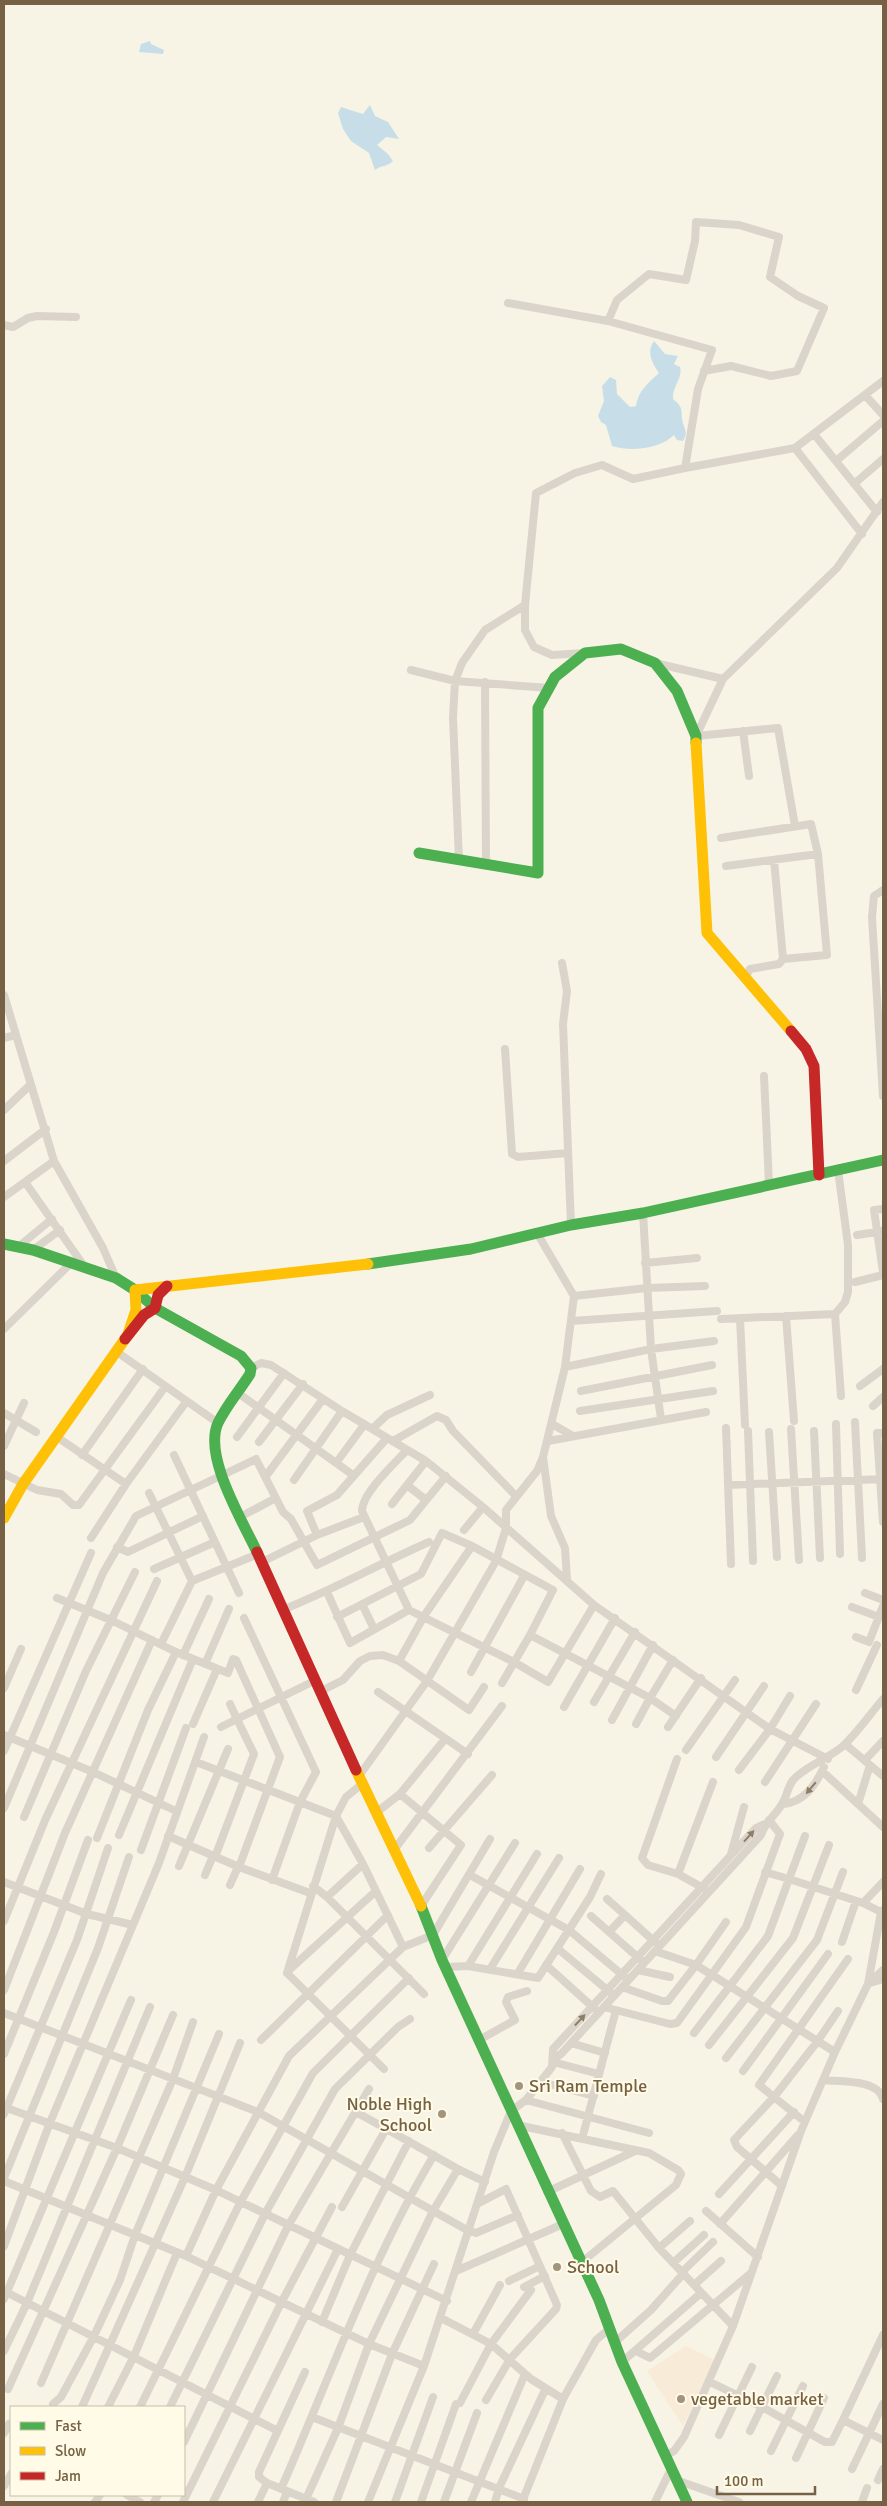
<svg xmlns="http://www.w3.org/2000/svg" width="887" height="2506" font-family="Signika,sans-serif">
<style>
.commercial{fill:#f8ebd8}
.water{fill:#c7dee8}
.lines{fill:none;stroke-linecap:round;stroke-linejoin:round}
.street{stroke:#dbd4cb;stroke-width:8}
.fast{stroke:#4caf50;stroke-width:11}
.slow{stroke:#ffc107;stroke-width:11}
.jam{stroke:#c62828;stroke-width:11}
.oneway{fill:#8f7e66}
.poi-dot{fill:#a3947d;stroke:#fffbe7;stroke-width:2}
.labels{text-anchor:middle;stroke-width:4;stroke-linejoin:round;paint-order:stroke}
.poi-label{font-size:18px;fill:#766144;stroke:#fffbe7;text-anchor:start}
</style>
<rect width="100%" height="100%" fill="#f7f4e6"/>
<!-- commercial -->
<path class="commercial" d="M 686,2346 L 715,2360 L 683,2426 L 647,2371 Z"/>
<!-- water -->
<path class="water" d="M 150,41 L 151,44 L 164,50 L 163,54 L 139,52 L 141,44 Z
M 370,105 L 375,116 L 388,122 L 399,139 L 386,137 L 377,145 L 388,154 L 393,161 C 387,167 381,165 375,170 L 369,153 L 351,141 L 343,129 L 338,113 L 341,107 L 363,114 Z
M 654,341 L 665,354 L 678,356 L 674,364 L 680,367 C 683,379 672,386 673,399 C 685,409 680,410 683,423 C 685,430 688,433 683,441 L 677,440 L 674,435 C 660,449 631,452 612,446 L 606,425 L 601,422 L 598,416 L 604,401 L 602,386 L 610,377 L 616,380 L 617,394 L 630,407 L 636,406 C 638,391 648,383 659,373 C 652,363 646,352 654,341 Z"/>
<g class="lines">
<!-- street -->
<path class="street" d="M 508,303 L 608,321 L 712,350 L 698,389 L 685,468 L 795,448 L 883,381
M 608,321 L 617,300 L 649,274 L 686,280 L 695,241 L 696,222 L 739,225 L 779,237 L 770,277 L 798,296 L 824,308 L 797,371 L 771,376 L 731,366 L 704,371
M 4,325 L 13,327 L 28,318 L 37,316 L 76,317
M 865,395 L 883,415
M 814,434 L 877,512
M 795,448 L 862,534
M 836,461 L 883,421
M 854,484 L 883,459
M 584,653 L 552,655 L 534,647 L 525,630 L 525,605 L 536,493 L 575,473 L 602,465 L 633,479 L 685,468
M 655,663 L 723,679 L 696,736
M 411,670 L 455,681 L 549,688
M 723,679 L 837,568 L 883,502
M 485,682 L 486,865
M 743,731 L 749,776
M 696,736 L 778,728 L 795,826
M 721,838 L 811,824 L 818,854 L 827,955 L 783,959 L 779,964 L 750,969 L 745,978
M 459,860 L 453,718 L 455,681 L 462,663 L 485,630 L 525,605
M 774,860 L 783,959
M 726,866 L 818,854
M 883,890 L 874,896 L 872,917 L 883,1096
M 562,963 L 567,991 L 563,1024 L 571,1225
M 4,995 L 54,1161 L 103,1248 L 116,1278
M 4,1038 L 16,1035
M 505,1049 L 512,1154 L 518,1157 L 568,1153
M 764,1076 L 769,1184
M 4,1110 L 30,1085
M 4,1161 L 46,1129
M 838,1170 L 848,1245 L 848,1292 L 845,1302 L 835,1314 L 841,1396
M 25,1182 L 84,1266
M 4,1197 L 54,1161
M 883,1209 L 874,1210 L 883,1272
M 643,1213 L 651,1349 L 661,1419
M 857,1235 L 883,1231
M 18,1247 L 52,1219
M 33,1250 L 60,1230
M 645,1263 L 697,1258
M 855,1282 L 883,1275
M 574,1296 L 647,1288 L 705,1286
M 786,1316 L 794,1421
M 740,1318 L 745,1425
M 721,1319 L 835,1314
M 571,1321 L 717,1311
M 4,1329 L 71,1263
M 117,1352 L 218,1423
M 565,1367 L 651,1349 L 714,1341
M 251,1368 L 261,1363 L 271,1365 L 342,1411 L 426,1461 L 483,1507 L 594,1605 L 770,1729 L 828,1759
M 860,1386 L 883,1369
M 581,1391 L 712,1365
M 238,1393 L 353,1475
M 873,1406 L 883,1397
M 580,1411 L 713,1391
M 4,1413 L 36,1432
M 855,1422 L 862,1558
M 552,1424 L 573,1436
M 836,1424 L 840,1554
M 726,1428 L 731,1564
M 372,1429 L 387,1415 L 430,1395
M 791,1429 L 799,1560
M 748,1431 L 753,1561
M 814,1431 L 820,1558
M 769,1432 L 777,1557
M 883,1433 L 877,1433 L 883,1522
M 57,1437 L 126,1484
M 237,1437 L 284,1373
M 393,1441 L 437,1416 L 446,1420 L 453,1431 L 516,1496
M 548,1441 L 706,1412
M 259,1442 L 303,1384
M 4,1446 L 24,1403
M 407,1450 C 394,1464 362,1493 362,1511 L 409,1610 L 514,1662 L 548,1682 L 594,1605
M 82,1455 L 143,1369
M 174,1455 L 239,1593
M 543,1457 L 551,1516 L 565,1548 L 567,1579
M 336,1463 L 364,1425
M 4,1474 L 37,1490 L 61,1494 L 73,1505 L 79,1505 L 165,1387
M 266,1476 L 323,1399
M 294,1480 L 342,1411
M 407,1485 L 426,1500
M 728,1485 L 883,1479
M 149,1493 L 192,1581
M 392,1504 L 426,1461
M 240,1517 L 276,1498
M 464,1530 L 483,1507
M 317,1535 L 307,1511 L 337,1495 L 387,1438
M 91,1538 L 126,1484 L 186,1402
M 117,1547 L 128,1552 L 203,1516
M 262,1562 L 317,1535 L 364,1517
M 154,1569 L 215,1542
M 327,1592 L 350,1643 L 409,1610
M 865,1593 L 883,1600
M 57,1598 L 113,1621 L 176,1652 L 228,1673 L 233,1659 L 236,1660 L 280,1757 L 239,1867
M 362,1604 L 374,1629
M 852,1607 L 879,1617
M 282,1610 C 332,1590 379,1564 429,1542
M 337,1617 L 421,1574 L 442,1533 L 472,1546 L 553,1590 L 530,1635 L 650,1698 L 673,1660
M 244,1618 L 316,1772 L 300,1802 L 272,1880
M 856,1637 L 869,1642 L 883,1606
M 161,1644 L 192,1581 L 258,1554
M 183,1655 L 209,1599
M 399,1661 L 424,1616 L 472,1546
M 205,1664 L 229,1609
M 471,1672 L 524,1576
M 502,1683 L 530,1635
M 4,1688 L 21,1649
M 856,1690 L 877,1645
M 321,1691 L 343,1680 L 360,1661 L 370,1656 L 383,1655 L 399,1661 L 469,1710 L 484,1687
M 378,1692 L 468,1754
M 594,1702 L 635,1632
M 564,1707 L 615,1618
M 612,1720 L 653,1645
M 193,1724 L 217,1669
M 636,1724 L 650,1698 L 676,1716
M 221,1727 L 237,1719 L 230,1704
M 668,1727 L 701,1678
M 4,1735 L 93,1772 L 176,1811
M 845,1744 L 883,1776
M 686,1750 L 735,1680
M 4,1751 L 91,1553
M 716,1757 L 764,1686
M 677,1759 L 642,1858 L 648,1865 L 678,1874 L 705,1889
M 865,1760 L 883,1741
M 196,1762 L 336,1816 L 363,1864 L 403,1947
M 739,1770 L 770,1729 L 790,1696
M 822,1771 L 883,1827
M 359,1776 L 427,1681 L 496,1561 L 506,1528 L 506,1510 L 537,1471 L 543,1457 L 565,1367 L 574,1296 L 537,1233
M 765,1782 L 816,1704
M 400,1794 L 461,1845 L 421,1906
M 783,1804 C 804,1802 815,1786 824,1767
M 858,1804 L 870,1765
M 4,1808 L 103,1573 L 136,1516 L 256,1459 L 283,1512 L 291,1519 L 317,1565 L 410,1520 L 446,1476
M 377,1812 L 400,1794 L 445,1739
M 24,1817 L 86,1671 L 135,1572
M 119,1835 L 193,1659
M 168,1836 L 239,1867 L 310,1893
M 97,1838 L 148,1710 L 176,1652
M 429,1848 L 492,1775
M 141,1850 L 186,1728
M 394,1850 L 502,1706
M 731,1854 L 744,1807
M 215,1857 L 254,1754 L 237,1719 L 316,1680
M 179,1866 L 228,1749
M 765,1872 L 789,1879 L 805,1836
M 678,1874 L 713,1782
M 205,1875 L 213,1856
M 470,1875 L 569,1930 L 626,1978
M 4,1882 L 87,1914 L 133,1925
M 230,1885 L 238,1867
M 313,1886 L 327,1897 L 424,1994
M 327,1897 L 363,1864
M 607,1899 L 625,1915 L 609,1932
M 863,1903 L 883,1882
M 625,1915 L 656,1943
M 591,1916 L 642,1961
M 4,1921 L 46,1818 L 157,1581
M 842,1942 L 856,1901
M 557,1948 L 611,1993
M 655,1951 L 696,1965 L 835,2052
M 442,1960 L 515,1843
M 546,1965 L 595,2009
M 468,1966 L 537,1854
M 446,1967 L 468,1966 L 538,1978 L 590,1897 L 601,1874
M 490,1969 L 559,1858
M 638,1970 L 670,1977
M 288,1971 L 376,1891
M 287,1973 L 336,1816 L 346,1797 L 362,1784
M 287,1973 L 384,2069
M 518,1973 L 580,1869
M 870,1983 L 883,1979
M 868,1984 L 883,1970
M 622,1987 L 662,2001 L 668,2001 L 696,1965 L 726,1922
M 4,1990 L 65,1833 L 152,1640
M 604,2007 L 670,2024 L 677,2023 L 746,1927 L 780,1834 L 769,1820
M 4,2013 L 258,2112 L 467,2230 L 476,2233 L 518,2215
M 694,2033 L 768,1936 L 789,1879 L 863,1903 L 881,1912
M 261,2040 L 388,1915
M 479,2040 L 515,2020 L 506,2002 L 508,1997 L 527,1991
M 571,2043 L 605,2053
M 709,2045 L 793,1938 L 829,1845
M 4,2054 L 54,1932 L 88,1840
M 726,2058 L 817,1940 L 843,1872
M 554,2059 L 562,2053 L 761,1835 C 765,1822 775,1816 782,1804 C 787,1797 787,1788 793,1780 C 805,1766 828,1759 843,1746 C 858,1732 870,1714 883,1699
M 553,2062 L 599,2074
M 743,2071 L 828,1954
M 823,2080 C 839,2082 878,2079 883,2099
M 542,2082 L 594,2096
M 526,2100 L 649,2133
M 4,2107 L 117,2148 L 216,2190 L 447,2301
M 356,2112 L 458,2169 L 485,2182
M 4,2114 L 77,1940 L 108,1848
M 805,2122 L 759,2085 L 848,1959
M 517,2125 L 649,2153 L 678,2170 L 681,2174 L 676,2185 L 582,2262
M 562,2133 L 591,2191 L 600,2197 L 613,2191 L 659,2248 L 733,2326
M 582,2139 L 616,2010
M 4,2178 L 98,1948 L 129,1857
M 4,2181 L 186,2256 L 369,2344 L 424,2366
M 782,2186 L 737,2147 L 734,2140 L 774,2097 L 817,2042 L 838,2011
M 547,2192 L 635,2151
M 719,2194 L 794,2112
M 477,2204 L 506,2189 L 557,2305 L 556,2309 L 510,2359 L 486,2400
M 342,2207 L 386,2129
M 706,2211 L 758,2257
M 720,2224 L 798,2135
M 4,2246 L 49,2125 L 159,1863 L 204,1737
M 659,2248 L 690,2221
M 186,2256 L 216,2190 L 289,2056 L 403,1947 L 433,1935 L 490,1839
M 673,2263 L 704,2235
M 456,2271 L 563,2224
M 682,2272 L 713,2242
M 509,2281 L 540,2266
M 694,2285 L 721,2261
M 524,2287 L 545,2276
M 4,2291 L 278,2431
M 4,2299 L 131,2000
M 441,2318 L 491,2344 L 531,2379 L 563,2399
M 322,2322 L 350,2255 L 409,2141
M 473,2334 L 500,2285
M 614,2343 L 651,2310 L 683,2274
M 4,2351 L 27,2303 L 150,2007
M 636,2351 L 650,2358 L 751,2273
M 622,2362 L 701,2293
M 305,2372 L 259,2472 L 259,2477 L 267,2483 L 314,2502
M 710,2382 L 762,2407 L 825,2442 L 832,2442 L 843,2420 L 883,2440
M 41,2383 L 173,2079 L 193,2022
M 8,2389 L 117,2148 L 173,2015
M 460,2403 L 491,2344 L 531,2290
M 53,2404 L 61,2397 L 94,2336 L 120,2280 L 135,2235 L 219,2034
M 82,2407 L 185,2177 L 240,2043
M 108,2407 L 134,2356 L 177,2253
M 140,2407 L 240,2203 L 313,2073 L 409,1978
M 170,2407 L 265,2214 L 335,2089 L 398,2027 L 410,2019
M 312,2417 L 524,2499
M 843,2420 L 883,2335
M 750,2431 L 777,2376
M 4,2433 L 9,2424
M 719,2435 L 752,2367
M 184,2442 L 288,2226 L 369,2089
M 771,2451 L 803,2386
M 665,2456 L 674,2451 L 684,2437 L 733,2326 L 801,2131 L 835,2052 L 868,1984 L 881,1912 L 883,1910
M 796,2458 L 824,2398
M 852,2469 L 883,2404
M 676,2480 L 739,2502
M 878,2480 L 883,2469
M 4,2486 L 11,2474
M 281,2489 C 330,2377 371,2260 434,2155
M 127,2495 L 140,2502
M 306,2499 L 338,2428 L 369,2344 L 433,2211 L 458,2169
M 95,2502 L 100,2495
M 154,2502 L 158,2495
M 183,2502 L 281,2303 L 332,2207
M 213,2502 L 338,2249
M 258,2502 L 267,2483
M 283,2502 L 287,2492
M 336,2502 L 392,2354 L 434,2264
M 368,2502 L 424,2366 L 494,2152 L 511,2111 L 526,2100 L 552,2067 L 553,2049 L 756,1828 L 765,1824
M 395,2502 L 433,2397
M 421,2502 L 456,2404
M 444,2502 L 477,2413
M 471,2502 L 525,2374
M 495,2502 L 499,2488 L 545,2390
M 522,2502 L 563,2399 L 596,2340 L 609,2329
M 655,2502 L 671,2469
M 862,2502 L 867,2488"/>
<!-- fast -->
<path class="fast" d="M 419,853 L 538,873 L 538,708 L 555,677 L 585,653 L 621,649 L 655,663 L 677,691 L 696,736 L 696,743
M 4,1244 L 33,1250 L 116,1278 L 135,1290 L 155,1308 L 241,1356 L 251,1368 L 250,1374 C 240,1390 226,1406 218,1423 C 203,1456 242,1520 257,1552
M 368,1264 L 471,1249 L 571,1225 L 643,1213 L 883,1160
M 421,1906 L 442,1960 L 599,2300 L 622,2362 L 687,2502"/>
<!-- slow -->
<path class="slow" d="M 696,743 L 707,933 L 791,1031
M 128,1334 L 136,1310 L 135,1290 L 368,1264
M 4,1518 L 23,1484 L 125,1339
M 356,1770 L 421,1906"/>
<!-- jam -->
<path class="jam" d="M 791,1031 L 806,1049 L 814,1066 L 819,1175
M 125,1339 L 144,1315 L 155,1308 L 158,1295 L 167,1286
M 257,1552 L 356,1770"/>
</g>
<!-- one-way arrows -->
<defs><path id="oneway-solid" d="M-6-.8H1V-3.2L6.5 0L1 3.2V.8H-6Z" transform="scale(1.25)"/></defs>
<g class="oneway">
<use href="#oneway-solid" transform="translate(811 1788) rotate(130)"/>
<use href="#oneway-solid" transform="translate(749 1836) rotate(-48)"/>
<use href="#oneway-solid" transform="translate(580 2020) rotate(-47)"/>
</g>
<!-- markers -->
<g class="poi-dot">
<circle cx="519" cy="2086" r="5"/>
<circle cx="442" cy="2114" r="5"/>
<circle cx="557" cy="2267" r="5"/>
<circle cx="681" cy="2399" r="5"/>
</g>
<g class="labels">
<!-- poi labels -->
<g class="poi-label">
<text x="529" y="2092">Sri Ram Temple</text>
<text x="432" y="2110" text-anchor="end">Noble High<tspan x="432" dy="21">School</tspan></text>
<text x="567" y="2273">School</text>
<text x="691" y="2405">vegetable market</text>
</g>
</g>
<!-- border -->
<rect width="887" height="2506" fill="none" stroke="#766144" stroke-width="10"/>
<!-- legend -->
<rect x="10" y="2406" width="175" height="90" fill="#fffbe7" stroke="#c8bda6"/>
<rect x="20" y="2422" width="25" height="8" fill="#4caf50" stroke="#c8bda6"/>
<text x="55" y="2431" font-size="15" fill="#766144">Fast</text>
<rect x="20" y="2447" width="25" height="8" fill="#ffc107" stroke="#c8bda6"/>
<text x="55" y="2456" font-size="15" fill="#766144">Slow</text>
<rect x="20" y="2472" width="25" height="8" fill="#c62828" stroke="#c8bda6"/>
<text x="55" y="2481" font-size="15" fill="#766144">Jam</text>
<!-- scale -->
<path d="M717 2486v8h98v-8" fill="none" stroke="#766144" stroke-width="2.5"/>
<text x="724" y="2486" font-size="15" fill="#766144" stroke="#fffbe7" stroke-width="4" paint-order="stroke">100 m</text>
</svg>
